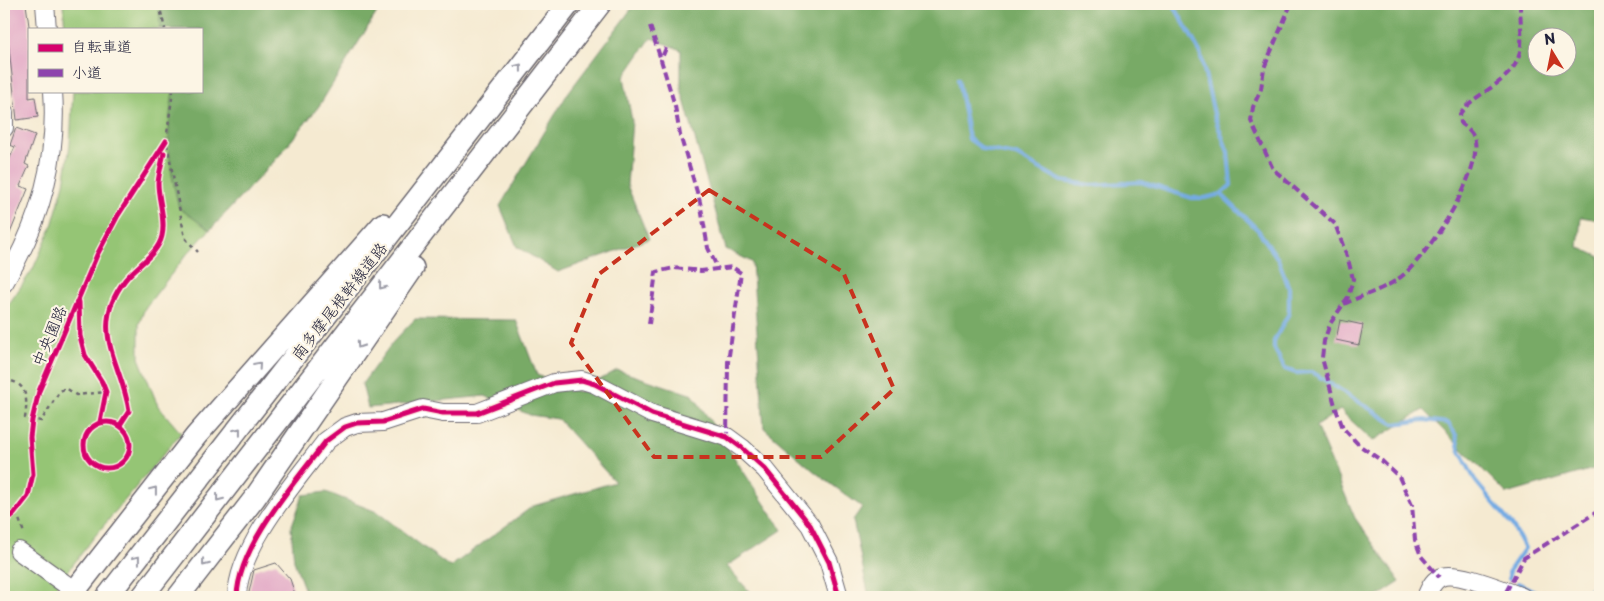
<svg xmlns="http://www.w3.org/2000/svg" width="1604" height="601" font-family="'Playpen Sans','Klee One',sans-serif">
<style>
.green{fill:#95c574;stroke:#5c7458}
.forest{fill:#78aa66;stroke:#4d6650;fill-rule:evenodd}
.lines{fill:none;stroke-linecap:round;stroke-linejoin:round}
.stream{stroke:#75abe3;stroke-width:4}
.building{fill:#e1a4c4}
.minor-casing{stroke:#6c6870;stroke-width:20}
.major-casing{stroke:#6c6870;stroke-width:24}
.path{stroke:#6c6870;stroke-width:2.5;stroke-dasharray:4 4;stroke-linecap:butt}
.minor{stroke:#fff;stroke-width:18}
.major{stroke:#fff;stroke-width:21}
.quiet{stroke:#8e44ad;stroke-width:4;stroke-dasharray:8 4;stroke-linecap:butt}
.cycleway-casing{stroke:#fcf5e5;stroke-width:8}
.cycleway{stroke:#d6006c;stroke-width:5}
.oneway{stroke:#9c9ca7}
.marked{fill:none;stroke:#c8321e;stroke-width:4;stroke-dasharray:10 6;stroke-linejoin:round}
.labels{text-anchor:middle;stroke-width:4.5;stroke-linejoin:round;paint-order:stroke}
.street-label{font-size:16px;fill:#22223b;stroke:#fcf5e5}
</style>
<rect width="100%" height="100%" fill="#fcf5e5"/>
<filter id="ink" filterUnits="userSpaceOnUse"><feTurbulence type="fractalNoise" baseFrequency=".02" numOctaves="2"/><feDisplacementMap in="SourceGraphic" scale="10" xChannelSelector="R" yChannelSelector="G"/><feConvolveMatrix kernelMatrix="1 2 1 2 8 2 1 2 1" color-interpolation-filters="sRGB"/></filter>
<filter id="wash" filterUnits="userSpaceOnUse"><feTurbulence type="fractalNoise" baseFrequency=".0096" numOctaves="4" result="noise"/><feDisplacementMap in="SourceGraphic" scale="20" xChannelSelector="R" yChannelSelector="G"/><feGaussianBlur stdDeviation="1.12" result="paint"/><feColorMatrix in="noise" values="0 0 0 0 0 0 0 0 0 0 0 0 0 0 0 0 0 1.4 0 .05"/><feComposite in="paint" operator="in"/></filter>
<g filter="url(#wash)">
<rect width="100%" height="100%" fill="#f5ead1"/>
<!-- green -->
<path class="green" d="M 63,4 L 382,4 L 318,107 L 278,157 L 187,254 L 145,308 L 139,324 L 139,358 L 158,406 L 181,433 L 95,536 L 48,597 L 4,597 L 4,311 L 33,269 L 52,226 L 64,184 L 70,144 L 73,91 L 201,91 L 201,29 L 65,29 Z"/>
<!-- forest -->
<path class="forest" d="M 159,4 L 382,4 L 319,106 L 278,157 L 210,230 L 179,208 C 168,164 166,136 173,91 L 201,91 L 201,29 L 160,29 Z
M 635,4 L 1600,4 L 1600,220 L 1581,217 L 1578,247 L 1600,257 L 1600,467 L 1507,494 L 1423,410 L 1373,441 L 1340,410 L 1316,426 L 1355,518 L 1400,582 L 1377,597 L 869,597 L 853,520 L 862,507 L 815,472 L 764,428 L 752,262 L 726,249 L 681,89 L 681,50 L 651,38 L 624,77 L 632,121 L 627,185 L 649,239 L 558,272 L 517,247 L 500,206 L 568,93 ZM 1536,38 L 1566,38 L 1566,68 L 1536,68 Z
M 415,319 L 516,320 L 537,375 L 579,392 L 617,370 L 693,395 L 782,530 L 727,566 L 754,597 L 307,597 L 294,561 L 291,528 L 303,495 L 326,492 L 377,512 L 450,567 L 533,506 L 615,482 L 558,419 L 530,415 L 485,396 L 368,408 L 362,384 L 392,343 Z"/>
<g class="lines">
<!-- stream -->
<path class="stream" d="M 958,79 L 969,139 L 983,149 L 1016,155 L 1062,181 L 1091,185 L 1141,182 L 1192,198 L 1205,198 L 1221,194 L 1231,185 L 1228,152 L 1215,118 L 1200,52 L 1173,4
M 1221,194 L 1258,230 L 1278,259 L 1289,288 L 1289,313 L 1274,341 L 1274,348 L 1285,369 L 1296,373 L 1312,372 L 1394,424 L 1424,420 L 1448,423 L 1456,435 L 1459,449 L 1476,482 L 1512,525 L 1525,548 L 1509,571 L 1509,579
M 1518,583 L 1543,595 L 1543,597
M 1579,594 L 1597,587 L 1600,588"/>
</g>
<g id="blocks">
<!-- building -->
<path class="building" d="M 4,4 L 26,4 L 29,26 L 29,98 L 35,97 L 38,117 L 17,120 Z
M 16,128 L 35,135 L 25,164 L 29,166 L 20,186 L 28,189 L 4,248 L 4,171 L 15,147 L 10,145 Z
M 1340,320 L 1363,325 L 1359,345 L 1336,340 Z
M 276,563 L 290,579 L 296,597 L 248,597 L 254,570 Z"/>
</g>
</g>
<g filter="url(#ink)">
<use href="#blocks" fill-opacity="0" stroke="#6c6870" stroke-width="1"/>
<g class="lines">
<!-- minor casing -->
<g class="minor-casing">
<path id="minor" d="M 45,4 L 47,29
M 4,112 L 4,128
M 4,283 C 39,225 58,160 53,91
M 19,551 L 75,591
M 237,597 C 238,546 296,481 326,441 L 345,427 L 357,423 L 383,422 L 423,409 L 443,413 L 477,413 L 554,383 L 582,380 L 595,384 L 652,414 L 727,437 L 742,448 L 765,469 L 810,525 L 829,562 L 839,597
M 1426,597 C 1429,590 1432,582 1439,578 C 1453,569 1505,591 1522,597"/>
</g>
<!-- major casing -->
<g class="major-casing">
<path id="major" d="M 70,597 L 196,436 L 383,224
M 107,597 L 569,4
M 142,597 L 600,4
M 178,597 L 254,499 L 413,268"/>
</g>
<!-- path -->
<path class="path" d="M 159,4 L 165,29
M 167,144 L 185,238 L 198,252
M 79,298 L 80,336 L 85,355 L 102,382 L 106,392 L 100,422
M 4,380 C 27,381 28,398 25,418 L 41,421 L 60,391 L 66,388 L 76,395 L 106,392
M84 445a23 23 0 1 1 46 0a23 23 0 1 1-46 0Z
M 120,425 L 129,411 C 122,362 87,330 125,280 C 135,266 157,254 162,237 C 166,220 158,200 158,183 C 159,171 163,157 166,145
M 14,514 L 19,519 L 24,533
M 4,522 L 14,514 L 28,496 L 33,474 L 30,437 L 32,420 L 39,391 L 97,255 L 117,217 L 166,141 L 173,91"/>
<!-- minor -->
<use href="#minor" class="minor"/>
<!-- major -->
<use href="#major" class="major"/>
<!-- quiet -->
<path class="quiet" d="M 1291,4 L 1264,68 L 1261,89 L 1253,107 L 1251,121 L 1273,169 L 1335,224 L 1348,259 L 1353,279 L 1348,297 L 1330,324 L 1324,341 L 1322,358 L 1336,409 L 1343,428 L 1359,445 L 1382,461 L 1399,477 L 1412,505 L 1415,540 L 1421,556 L 1439,577
M 650,26 L 661,60
M 666,48 L 661,60 L 675,106 L 680,135 L 700,202 L 708,248 L 718,269
M 1344,304 C 1363,295 1386,289 1402,276 C 1428,255 1481,175 1475,141 C 1474,133 1468,128 1461,123 L 1460,114 C 1467,103 1478,97 1489,89 C 1529,63 1521,46 1520,4
M 649,324 L 656,272 L 674,268 L 701,271 L 732,267 L 741,273 L 728,362 L 727,437
M 1506,592 L 1524,558 L 1600,510"/>
<!-- cycleway casing -->
<g class="cycleway-casing">
<path id="cycleway" d="M 79,302 L 80,336 L 85,355 L 102,382 L 106,392 L 100,422
M84 445a23 23 0 1 1 46 0a23 23 0 1 1-46 0Z
M 120,425 L 129,411 C 122,362 87,330 125,280 C 136,266 158,254 162,236 C 166,219 158,200 158,183 C 159,173 162,162 164,153
M 4,522 L 14,514 L 28,496 L 33,474 L 30,437 L 32,420 L 39,391 L 97,255 L 117,217 L 166,141
M 237,597 C 238,546 296,481 326,441 L 345,427 L 357,423 L 383,422 L 423,409 L 443,413 L 477,413 L 554,383 L 582,380 L 595,384 L 652,414 L 727,437 L 742,448 L 765,469 L 810,525 L 829,562 L 839,597"/>
</g>
<!-- cycleway -->
<use href="#cycleway" class="cycleway"/>
</g>
<!-- one-way arrows -->
<defs><path id="oneway-chevron" d="M-2-3.5L2.5 0L-2 3.5" fill="none" stroke-width="1.6" stroke-linecap="round" stroke-linejoin="round" transform="scale(1.25)"/></defs>
<g class="oneway">
<use href="#oneway-chevron" transform="translate(519 67) rotate(-52)"/>
<use href="#oneway-chevron" transform="translate(382 286) rotate(128)"/>
<use href="#oneway-chevron" transform="translate(360 345) rotate(124)"/>
<use href="#oneway-chevron" transform="translate(258 365) rotate(-49)"/>
<use href="#oneway-chevron" transform="translate(238 431) rotate(-52)"/>
<use href="#oneway-chevron" transform="translate(154 490) rotate(-52)"/>
<use href="#oneway-chevron" transform="translate(219 498) rotate(128)"/>
<use href="#oneway-chevron" transform="translate(137 559) rotate(-52)"/>
<use href="#oneway-chevron" transform="translate(205 563) rotate(128)"/>
</g>
</g>
<!-- marked area -->
<path class="marked" d="M 709,190 L 843,272 L 894,389 L 821,457 L 654,457 L 571,343 L 599,274 Z"/>
<g class="labels">
<!-- street labels -->
<g class="street-label">
<text transform="translate(339 301) rotate(-52)" y="6">南多摩尾根幹線道路</text>
<text transform="translate(49 336) rotate(-67)" y="6">中央園路</text>
</g>
</g>
<!-- margin -->
<rect width="1604" height="601" fill="none" stroke="#fcf5e5" stroke-width="20"/>
<!-- legend -->
<rect x="28" y="28" width="175" height="65" fill="#fcf5e5" stroke="#a5a1a1"/>
<rect x="38" y="44" width="25" height="8" fill="#d6006c" stroke="#a5a1a1"/>
<text x="72" y="52" font-size="15" fill="#22223b">自転車道</text>
<rect x="38" y="69" width="25" height="8" fill="#8e44ad" stroke="#a5a1a1"/>
<text x="72" y="78" font-size="15" fill="#22223b">小道</text>
<!-- north arrow -->
<g transform="translate(1552 52) rotate(350)"><circle r="24" fill="#fcf5e5" stroke="#a5a1a1"/>
<path d="M0-4L9 19L0 12L-9 19Z" fill="#c8321e"/>
<text y="-8" font-size="14" font-weight="bold" text-anchor="middle" fill="#22223b">N</text>
</g>
</svg>
